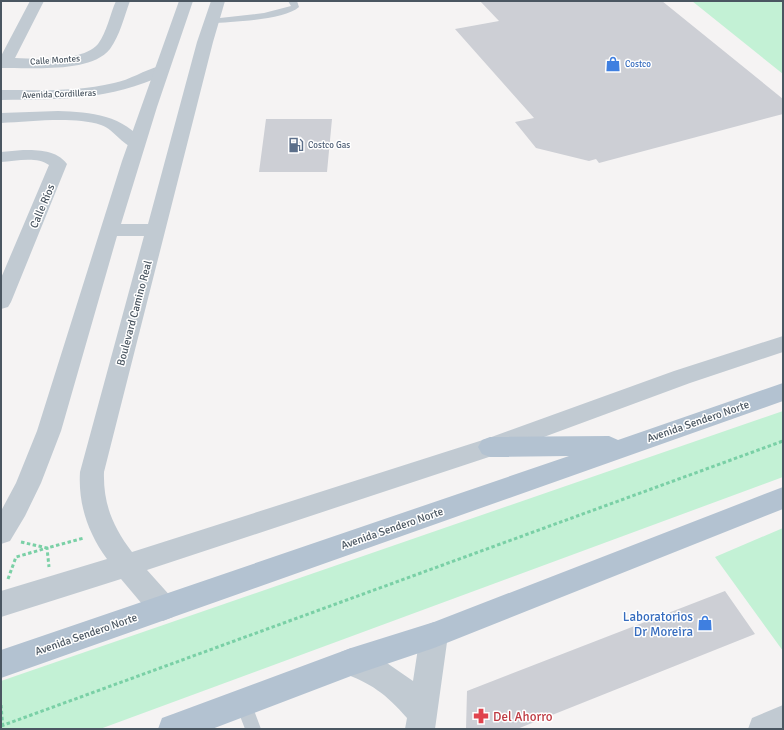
<svg xmlns="http://www.w3.org/2000/svg" width="784" height="730" font-family="Signika,sans-serif">
<style>
.green{fill:#c3f1d5}
.building{fill:#cdcfd5}
.lines{fill:none;stroke-linecap:round;stroke-linejoin:round}
.path{stroke:#7ad0a6;stroke-width:3;stroke-dasharray:3.5 2.5;stroke-linecap:butt}
.service{fill:#c1cad2;fill-rule:evenodd}
.minor{fill:#c1cad2;fill-rule:evenodd}
.tertiary{fill:#c1cad2;fill-rule:evenodd}
.primary{fill:#b3c2d1;fill-rule:evenodd}
.path-bridge{stroke:#7ad0a6;stroke-width:3;stroke-dasharray:3.5 2.5;stroke-linecap:butt}
.labels{text-anchor:middle;stroke-width:3;stroke-linejoin:round;paint-order:stroke}
.far-street-label{font-size:9px;fill:#4a5661;stroke:#fff}
.far-shop-label{font-size:9px;fill:#366cbe;stroke:#fff;text-anchor:start}
.far-service-label{font-size:9px;fill:#4e5e75;stroke:#fff;text-anchor:start}
.street-label{font-size:11px;fill:#4a5661;stroke:#fff}
.near-shop-label{font-size:13px;fill:#366cbe;stroke:#fff;text-anchor:end}
.near-health-label{font-size:13px;fill:#be3a42;stroke:#fff;text-anchor:start}
</style>
<rect width="100%" height="100%" fill="#f5f3f3"/>
<!-- green -->
<path class="green" d="M 692,1 L 783,1 L 783,74 Z
M 783,411 L 783,477 L 100,729 L 1,729 L 1,681 Z
M 783,528 L 783,651 L 715,557 Z"/>
<!-- building -->
<path class="building" d="M 480,1 L 662,1 L 783,99 L 783,114 L 599,163 L 596,159 L 589,161 L 536,148 L 515,122 L 534,118 L 455,29 L 499,21 Z
M 266,119 L 332,119 L 327,172 L 259,172 Z
M 725,591 L 755,634 L 517,729 L 466,729 L 467,691 Z"/>
<g class="lines">
<!-- path -->
<path class="path" d="M 21,542 L 47,548 L 84,538
M 8,579 L 16,557 L 47,548 L 49,567
M 1,726 L 783,441"/>
<!-- service -->
<path class="service" d="M 288,1 L 297,1 L 299,7 C 285,20 231,22 211,23 L 207,21 L 211,19 L 264,13 L 291,6 Z
M 243,695 L 249,697 L 261,729 L 245,729 L 235,703 L 237,697 Z"/>
<!-- minor -->
<path class="minor" d="M 30,1 L 44,1 L 15,58 C 38,59 82,62 98,44 C 107,32 110,14 116,1 L 130,1 C 124,17 120,35 110,49 C 90,74 30,67 1,68 L 1,56 Z
M 160,66 L 166,68 L 168,71 L 166,74 C 108,101 62,99 1,100 L 1,90 C 39,90 77,92 114,83 C 130,80 144,70 160,66 Z
M 58,111 C 91,112 124,115 145,144 L 142,148 C 126,152 116,130 101,125 C 72,116 31,122 1,123 L 1,113 Z
M 23,150 C 38,150 57,150 67,164 L 11,302 L 8,307 L 1,309 L 1,278 L 49,165 C 37,156 15,161 1,162 L 1,152 Z
M 434,622 L 444,626 L 448,635 L 435,729 L 405,729 L 407,718 C 385,693 372,684 341,672 L 337,662 L 341,652 L 351,648 L 384,661 L 413,681 L 420,635 L 424,626 Z
M 783,705 L 783,729 L 748,729 L 752,718 Z"/>
<!-- tertiary -->
<path class="tertiary" d="M 179,1 L 193,1 L 157,107 L 121,224 L 148,224 L 197,42 L 211,1 L 225,1 L 213,42 L 104,472 C 103,504 113,527 132,552 L 486,439 L 674,371 L 783,336 L 783,352 L 690,383 L 498,454 L 147,570 L 173,599 L 177,608 L 173,617 L 163,621 L 153,617 L 121,579 L 1,617 L 1,591 L 107,559 C 88,533 78,504 80,472 L 144,236 L 117,236 L 61,431 L 41,483 L 25,516 L 10,541 L 1,544 L 1,511 L 16,483 L 37,431 L 122,161 Z"/>
<!-- primary -->
<path class="primary" d="M 783,383 L 783,401 L 1,678 L 1,650 L 569,456 L 490,457 L 482,454 L 478,447 L 482,440 L 490,437 L 609,436 L 618,440 Z
M 783,487 L 783,509 L 434,648 L 351,676 L 212,729 L 158,729 L 162,718 L 173,714 L 351,648 L 434,622 Z"/>
<!-- path-bridge -->
<path class="path-bridge" d="M 1,705 L 3,729"/>
</g>
<!-- icons -->
<defs>
<g id="shop-bare" transform="scale(1.2)"><path d="M-5-2.5h2.3a2.7 3.5 0 0 1 5.4 0H5L5.5 6h-11ZM-1.5-2.5h3a1.5 2.3 0 0 0-3 0Z" fill="#3f7fe0" stroke="#fff" stroke-width="2.5" paint-order="stroke"/></g>
<g id="fuel-bare" transform="scale(1.2)"><path d="M-5.5-6h7V0h2V4h1.3V-2.5L3-4.5l.8-.8L6-3V5H2.5V1h-1V6h-7ZM-4.2-4.7v3.2H.2V-4.7Z" fill="#5c6f8a" stroke="#fff" stroke-width="2.5" paint-order="stroke"/></g>
<g id="pharmacy-bare" transform="scale(1.2)"><path d="M-2-6h4v4h4v4h-4v4h-4v-4h-4v-4h4Z" fill="#e0444e" stroke="#fff" stroke-width="2.5" paint-order="stroke"/></g>
</defs>
<g fill-rule="evenodd">
<use href="#shop-bare" x="613" y="64"/>
<use href="#fuel-bare" x="296" y="145"/>
<use href="#shop-bare" x="705" y="623"/>
<use href="#pharmacy-bare" x="481" y="716"/>
</g>
<g class="labels">
<!-- far-street labels -->
<g class="far-street-label">
<text transform="translate(55 60) rotate(-4)" y="3">Calle Montes</text>
<text transform="translate(59 94) rotate(-2)" y="3">Avenida Cordilleras</text>
</g>
<!-- far-shop labels -->
<g class="far-shop-label">
<text x="625" y="67">Costco</text>
</g>
<!-- far-service labels -->
<g class="far-service-label">
<text x="308" y="148">Costco Gas</text>
</g>
<!-- street labels -->
<g class="street-label">
<text transform="translate(42 206) rotate(-67)" y="4">Calle Ríos</text>
<text transform="translate(134 313) rotate(-75)" y="4">Boulevard Camino Real</text>
<text transform="translate(698 421) rotate(-19)" y="4">Avenida Sendero Norte</text>
<text transform="translate(392 528) rotate(-19)" y="4">Avenida Sendero Norte</text>
<text transform="translate(86 634) rotate(-19)" y="4">Avenida Sendero Norte</text>
</g>
<!-- near-shop labels -->
<g class="near-shop-label">
<text x="693" y="621">Laboratorios<tspan x="693" dy="15">Dr Moreira</tspan></text>
</g>
<!-- near-health labels -->
<g class="near-health-label">
<text x="493" y="721">Del Ahorro</text>
</g>
</g>
<!-- border -->
<rect width="784" height="730" fill="none" stroke="#4a5661" stroke-width="4"/>
</svg>
